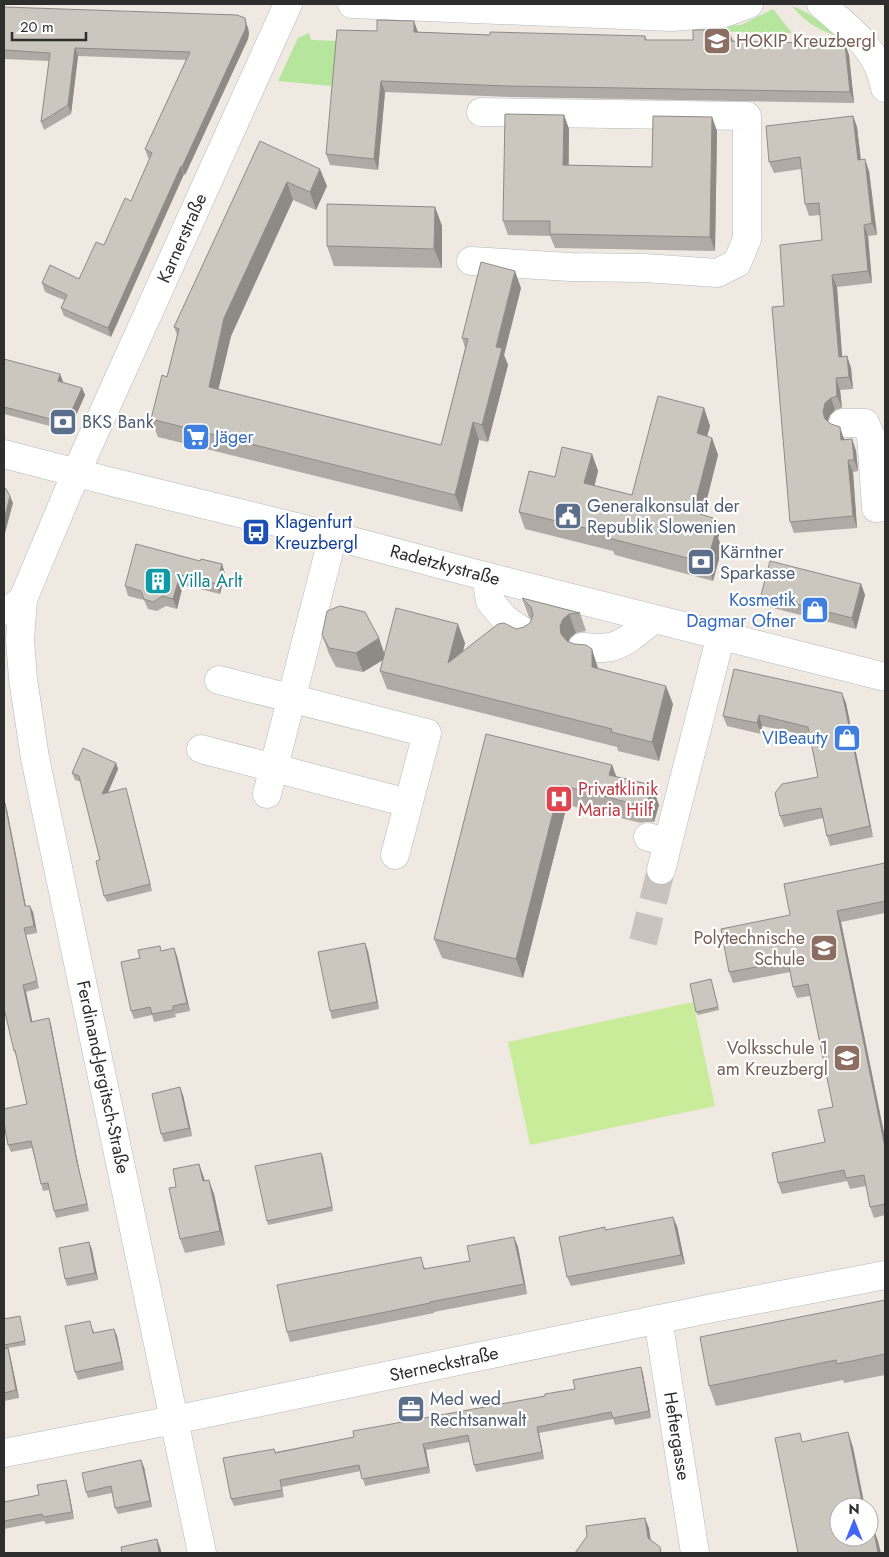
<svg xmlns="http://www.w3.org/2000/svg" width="889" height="1557" font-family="Jost,sans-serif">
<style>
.green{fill:#b6e59e}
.pitch{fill:#c9ec9a}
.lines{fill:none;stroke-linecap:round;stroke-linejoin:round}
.minor-tunnel{stroke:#c8c4bd;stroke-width:28;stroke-dasharray:28 14;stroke-linecap:butt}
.minor-casing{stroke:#b4b7c1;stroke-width:29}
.minor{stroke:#fff;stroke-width:28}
.wall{fill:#afaba4}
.shaded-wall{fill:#8e8b86}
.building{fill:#cbc7bf;stroke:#8e8b86}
.labels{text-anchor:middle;stroke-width:4.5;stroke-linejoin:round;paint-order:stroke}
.education-label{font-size:18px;fill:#785e54;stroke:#fff;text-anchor:end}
.street-label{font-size:18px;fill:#2e2e2e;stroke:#fff}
.service-label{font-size:18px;fill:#4e5e75;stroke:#fff;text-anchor:start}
.shop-label{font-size:18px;fill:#366cbe;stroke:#fff;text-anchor:end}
.transit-label{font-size:18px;fill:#164399;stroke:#fff;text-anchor:start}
.culture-label{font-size:18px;fill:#0d838f;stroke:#fff;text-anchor:start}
.health-label{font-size:18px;fill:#be3a42;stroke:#fff;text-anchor:start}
</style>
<rect width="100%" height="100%" fill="#efe9e1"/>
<!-- green -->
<path class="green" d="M 792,6 C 811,13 823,24 838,37 C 817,28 807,24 792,6 Z
M 773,9 L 792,33 L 696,31 L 696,26 L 741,25 Z
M 309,33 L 311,40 L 337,41 L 332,86 L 278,81 L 298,38 Z"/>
<!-- pitch -->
<path class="pitch" d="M 693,1002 L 715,1106 L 530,1145 L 508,1042 Z"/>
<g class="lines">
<!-- minor-tunnel -->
<path class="minor-tunnel" d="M 643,942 L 661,870"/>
<!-- minor casing -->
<g class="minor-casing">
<path id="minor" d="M 352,4 L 672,17 L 724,13 L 749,4
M 821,4 C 850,30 878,48 885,88
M 471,261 L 570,267 L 645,268 L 717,273 L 737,263 L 747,239 L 747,116 L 481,112
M 843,423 L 865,423 L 871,436 L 876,508 L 885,507
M 4,454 L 108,481 L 333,536 L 473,573 L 885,677
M 486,576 L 490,601 L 505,619 L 524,632
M 23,599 L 20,640 L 23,679 L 35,758 L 202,1553
M 8,611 L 23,599 L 76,473 L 288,4
M 582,647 C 593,648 604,649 614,646 C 629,641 642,628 654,619
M 219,680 L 427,733 L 395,855
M 201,749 L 408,803
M 267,794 L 333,536
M 648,837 L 668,842 L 721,635
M 661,870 L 668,842
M 658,1319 L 695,1553
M 4,1453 L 174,1420 L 708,1309 L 885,1275"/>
</g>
<!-- minor -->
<use href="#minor" class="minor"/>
</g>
<!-- wall -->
<path class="wall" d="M 4,7 L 248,26 L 249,33 L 248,39 L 185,175 L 184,174 L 111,337 L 64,316 L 61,308 L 64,300 L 45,292 L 42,283 L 79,279 L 104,245 L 131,201 L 150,159 L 148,158 L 145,149 L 186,60 L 78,56 L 71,114 L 44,130 L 41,122 L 49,61 L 4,59 Z
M 418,32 L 490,35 L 645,36 L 647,40 L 733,41 L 845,44 L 849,55 L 854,103 L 511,97 L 385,92 L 378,170 L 330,165 L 326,154 Z
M 564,115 L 569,129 L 569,165 L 652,167 L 712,117 L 717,131 L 715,251 L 555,248 L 550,236 L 508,235 L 503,221 Z
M 853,116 L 857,127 L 861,160 L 869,171 L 877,235 L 868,236 L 872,283 L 837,287 L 842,356 L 847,356 L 851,368 L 853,389 L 840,390 L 842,408 L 835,410 L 830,415 L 828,422 L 844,439 L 845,440 L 852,439 L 856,451 L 858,471 L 853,472 L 857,528 L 794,533 L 790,522 L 784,306 L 822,240 L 820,215 L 809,216 L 805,204 L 801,169 L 774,173 L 769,162 Z
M 260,141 L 327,186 L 316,210 L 293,200 L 231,336 L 218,389 L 441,445 L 465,348 L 462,338 L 521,288 L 504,355 L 508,365 L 488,442 L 479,440 L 462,512 L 158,437 L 151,419 L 167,377 L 177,335 L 174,327 Z
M 435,207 L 442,226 L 442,268 L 334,266 L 327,246 Z
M 4,359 L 63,381 L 62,382 L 82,388 L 85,395 L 69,431 L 4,414 Z
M 704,408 L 710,426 L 707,436 L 712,438 L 718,455 L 703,515 L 719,535 L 718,538 L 722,548 L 713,581 L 615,555 L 613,551 L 525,529 L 519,512 L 555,477 L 592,454 L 598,471 L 594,486 L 632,495 Z
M 200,561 L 222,564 L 225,574 L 220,594 L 183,585 L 177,609 L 166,606 L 157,611 L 148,609 L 144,600 L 128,596 L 125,586 Z
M 861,584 L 865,595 L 856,629 L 765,606 L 761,595 Z
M 522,598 L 580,613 L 586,631 L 576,633 L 570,638 L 568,642 L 598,668 L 673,704 L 659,761 L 618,751 L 617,747 L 387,689 L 380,671 L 383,660 L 363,672 L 336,667 L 329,654 L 322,635 L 385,653 L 465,643 L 463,652 L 516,629 L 524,627 L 530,623 L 531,619 L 529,617 Z
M 846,703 L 873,837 L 830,846 L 827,836 L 823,818 L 784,827 L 780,816 L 818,777 L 810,736 L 762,726 L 761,734 L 727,726 L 723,716 Z
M 486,734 L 612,765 L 616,776 L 659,805 L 654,822 L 644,822 L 641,823 L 567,805 L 523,978 L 442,958 L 434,939 Z
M 116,763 L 118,769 L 108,792 L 128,795 L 152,891 L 107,902 L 104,896 L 100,860 L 81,782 L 75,780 L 72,773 Z
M 7,810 L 26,906 L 33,912 L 37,933 L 26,935 L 39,988 L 26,992 L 32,1022 L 49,1018 L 51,1025 L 79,1169 L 89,1211 L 56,1218 L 54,1211 L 49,1190 L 43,1191 L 41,1184 L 32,1148 L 11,1152 L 8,1145 L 27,1104 L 17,1058 L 14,1051 Z
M 885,863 L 885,913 L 841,922 L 885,1138 L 885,1215 L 874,1218 L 870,1207 L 866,1186 L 850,1189 L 847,1181 L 782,1194 L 778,1183 L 825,1142 L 833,1107 L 810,996 L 797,998 L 793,987 L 790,972 L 733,983 L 729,972 Z
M 174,948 L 177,956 L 190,1011 L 175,1014 L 176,1017 L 154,1022 L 152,1015 L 134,1019 L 131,1011 L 140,958 L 162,951 Z
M 368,951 L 379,1009 L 332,1019 L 330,1011 Z
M 711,979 L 719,1010 L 698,1015 L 696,1012 Z
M 183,1095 L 192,1136 L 164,1142 L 161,1134 Z
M 321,1153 L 333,1211 L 268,1225 L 267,1221 Z
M 199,1164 L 205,1181 L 214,1194 L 225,1245 L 185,1253 L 180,1239 L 176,1187 Z
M 677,1226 L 685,1264 L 571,1286 L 567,1277 L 606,1230 Z
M 514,1237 L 518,1247 L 527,1294 L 434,1312 L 434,1313 L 290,1342 L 287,1332 L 425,1267 L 425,1269 L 470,1261 Z
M 89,1242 L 92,1250 L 98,1280 L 67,1286 L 65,1279 Z
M 885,1300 L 885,1375 L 844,1383 L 843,1380 L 716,1406 L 709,1386 Z
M 20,1316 L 26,1345 L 8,1348 L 10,1355 L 19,1398 L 4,1401 L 4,1319 Z
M 93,1328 L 94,1333 L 114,1329 L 117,1336 L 124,1370 L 78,1380 L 75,1372 Z
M 641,1367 L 643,1374 L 651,1418 L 615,1425 L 613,1419 L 539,1433 L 544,1459 L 476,1472 L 474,1465 L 469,1442 L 426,1450 L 430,1473 L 365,1486 L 361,1471 L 282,1487 L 284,1497 L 234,1506 L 231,1499 L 274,1449 L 275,1452 L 354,1437 L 545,1396 L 575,1389 Z
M 144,1467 L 152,1507 L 118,1514 L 115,1508 L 112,1493 L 88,1498 L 86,1492 Z
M 68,1487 L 74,1519 L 46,1524 L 44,1521 L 4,1529 L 4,1502 L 39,1495 Z"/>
<!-- shaded-wall -->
<path class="shaded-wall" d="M 245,18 L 249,33 L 248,39 L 185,175 L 182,167 Z
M 414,21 L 418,32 L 418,43 L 414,32 Z
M 729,30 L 733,41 L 729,41 Z
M 845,44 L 849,55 L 854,103 L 850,92 Z
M 75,48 L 78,56 L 71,114 L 68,105 Z
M 381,81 L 385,92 L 378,170 L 374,159 Z
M 564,115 L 569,129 L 568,179 L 563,165 Z
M 853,116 L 857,127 L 862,172 L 858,160 Z
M 712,117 L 717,131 L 715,251 L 710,237 Z
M 865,159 L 869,171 L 877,235 L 872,223 Z
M 181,166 L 184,174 L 111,337 L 108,328 Z
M 320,169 L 327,186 L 316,210 L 310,192 Z
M 287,182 L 293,200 L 231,336 L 215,404 L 209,387 L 224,318 Z
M 435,207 L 442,226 L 442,268 L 434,249 Z
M 864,225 L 868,236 L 872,283 L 868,271 Z
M 515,271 L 521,288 L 504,355 L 508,365 L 488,442 L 482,425 L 496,347 Z
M 832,275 L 837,287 L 843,369 L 839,357 Z
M 847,356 L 851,368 L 853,389 L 849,377 Z
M 60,374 L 63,381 L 61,388 L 58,381 Z
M 836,378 L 840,390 L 842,408 L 837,396 Z
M 82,388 L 85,395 L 69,431 L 66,423 Z
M 831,398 L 835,410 L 830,415 L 827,423 L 823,412 L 825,403 Z
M 704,408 L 710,426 L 703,451 L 697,433 Z
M 473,422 L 479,440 L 462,512 L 455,495 Z
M 840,427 L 844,439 L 846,452 L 841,440 Z
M 712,438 L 718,455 L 699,530 L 693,512 Z
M 852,439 L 856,451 L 858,471 L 854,460 Z
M 592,454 L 598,471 L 591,500 L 584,483 Z
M 848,460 L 853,472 L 857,528 L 853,516 Z
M 10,496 L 13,503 L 4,537 L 4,520 Z
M 713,518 L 719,535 L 718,538 L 722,548 L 713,581 L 707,563 L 710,529 Z
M 222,564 L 225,574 L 220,594 L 217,584 Z
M 180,575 L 183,585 L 177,609 L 173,599 Z
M 861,584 L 865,595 L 856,629 L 852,618 Z
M 569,614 L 576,633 L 570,638 L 567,645 L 561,634 L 560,626 L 563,619 Z
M 458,624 L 465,643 L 455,682 L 448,663 Z
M 379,638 L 386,658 L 363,672 L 356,653 Z
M 592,649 L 598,668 L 592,667 Z
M 666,686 L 673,704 L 659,761 L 652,742 Z
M 842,693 L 846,703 L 873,837 L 870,826 Z
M 759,715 L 762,726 L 761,734 L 757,723 Z
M 116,763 L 118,769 L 105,800 L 102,794 Z
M 612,765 L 619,784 L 609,775 Z
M 560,785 L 567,805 L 523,978 L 516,959 Z
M 652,785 L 659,805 L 654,822 L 647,803 Z
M 126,788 L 128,795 L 152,891 L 150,884 Z
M 5,803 L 7,810 L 27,913 L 25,906 Z
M 30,906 L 33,912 L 37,933 L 34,926 Z
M 837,911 L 841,922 L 885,1138 L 885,1147 Z
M 365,943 L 368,951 L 379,1009 L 377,1002 Z
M 174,948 L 177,956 L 190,1011 L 187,1003 Z
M 23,985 L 26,992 L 34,1029 L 31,1022 Z
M 49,1018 L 51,1025 L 79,1169 L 89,1211 L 87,1204 L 77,1162 Z
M 180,1087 L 183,1095 L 192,1136 L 189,1128 Z
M 321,1153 L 323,1157 L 333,1211 L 332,1207 Z
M 199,1164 L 204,1178 L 208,1195 L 203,1181 Z
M 209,1180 L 214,1194 L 225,1245 L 220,1231 Z
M 673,1217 L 677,1226 L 685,1264 L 681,1255 Z
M 514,1237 L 518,1247 L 527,1294 L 524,1284 Z
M 89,1242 L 92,1250 L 98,1280 L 95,1273 Z
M 114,1329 L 117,1336 L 124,1370 L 122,1362 Z
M 8,1348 L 10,1355 L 19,1398 L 16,1390 Z
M 641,1367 L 643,1374 L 651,1418 L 649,1411 Z
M 537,1427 L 539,1433 L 544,1459 L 542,1452 Z
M 848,1432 L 853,1447 L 865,1507 L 863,1507 Z
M 423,1444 L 426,1450 L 430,1473 L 428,1467 Z
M 141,1460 L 144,1467 L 152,1507 L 150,1501 Z
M 66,1480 L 68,1487 L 74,1519 L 72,1512 Z
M 645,1518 L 649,1528 L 652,1548 L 648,1538 Z
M 873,1527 L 878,1541 L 881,1553 L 878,1553 Z
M 157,1539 L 161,1550 L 161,1553 L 159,1553 Z"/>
<!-- building -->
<path class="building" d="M 4,7 L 237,15 L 245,18 L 246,25 L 245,30 L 182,167 L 181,166 L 108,328 L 61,308 L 67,295 L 42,283 L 50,265 L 79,279 L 96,242 L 104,245 L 125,198 L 131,201 L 152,153 L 145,149 L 190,52 L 75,48 L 68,105 L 41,122 L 50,53 L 4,50 Z
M 377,20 L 414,21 L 414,32 L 490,35 L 490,32 L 645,36 L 645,40 L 693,40 L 693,30 L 729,30 L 729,41 L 845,44 L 850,92 L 507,86 L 381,81 L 374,159 L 326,154 L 337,30 L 377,31 Z
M 505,114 L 564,115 L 563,165 L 652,167 L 653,116 L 712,117 L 710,237 L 550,234 L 550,221 L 503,221 Z
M 853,116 L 858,160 L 865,159 L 872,223 L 864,225 L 868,271 L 832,275 L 839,357 L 847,356 L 849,377 L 836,378 L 837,396 L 831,398 L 825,403 L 823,412 L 825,419 L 831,424 L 840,427 L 841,440 L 852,439 L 854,460 L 848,460 L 853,516 L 790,522 L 772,307 L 784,306 L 780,245 L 822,240 L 819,203 L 805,204 L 800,157 L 769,162 L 766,126 Z
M 260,141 L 320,169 L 310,192 L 287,182 L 224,318 L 209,387 L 441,445 L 468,339 L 462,338 L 481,262 L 515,271 L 496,347 L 502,348 L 482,425 L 473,422 L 455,495 L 151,419 L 162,375 L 167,377 L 179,329 L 174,327 Z
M 327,204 L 435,207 L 434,249 L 327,246 Z
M 4,359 L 60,374 L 58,381 L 82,388 L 66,423 L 4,407 Z
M 658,396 L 704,408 L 697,433 L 712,438 L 693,512 L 713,518 L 710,529 L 716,531 L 707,563 L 608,538 L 610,534 L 519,512 L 529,471 L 555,477 L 562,447 L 592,454 L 584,483 L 632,495 Z
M 4,488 L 6,489 L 10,496 L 4,520 Z
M 136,544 L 200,561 L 201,559 L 222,564 L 217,584 L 180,575 L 173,599 L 163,596 L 153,602 L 144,599 L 141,591 L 125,586 Z
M 770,561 L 861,584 L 852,618 L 761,595 Z
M 522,598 L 580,613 L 569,614 L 563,619 L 560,626 L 561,634 L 567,641 L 574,644 L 586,645 L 592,649 L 592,667 L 666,686 L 652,742 L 611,732 L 612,729 L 380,671 L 396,608 L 458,624 L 448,663 L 498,624 L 504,623 L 516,629 L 524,627 L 530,623 L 533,615 L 531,607 Z
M 340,606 L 365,612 L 379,638 L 356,653 L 329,648 L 322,635 L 327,611 Z
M 734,669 L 842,693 L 870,826 L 827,836 L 821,808 L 780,816 L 775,793 L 782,784 L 818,777 L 808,727 L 759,715 L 757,723 L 723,716 Z
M 486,734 L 612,765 L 609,775 L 652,785 L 647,803 L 637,803 L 634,804 L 560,785 L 516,959 L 434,939 Z
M 83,748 L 116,763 L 102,794 L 126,788 L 150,884 L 104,896 L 96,861 L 100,860 L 79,776 L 72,773 Z
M 4,803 L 5,803 L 25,906 L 30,906 L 34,926 L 24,928 L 37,981 L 23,985 L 31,1022 L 49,1018 L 77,1162 L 87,1204 L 54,1211 L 48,1183 L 41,1184 L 31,1141 L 8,1145 L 4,1123 L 4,1109 L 27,1104 L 15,1050 L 14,1051 L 4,1008 Z
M 885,863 L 885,901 L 837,911 L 885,1147 L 885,1204 L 870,1207 L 864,1175 L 846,1178 L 844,1170 L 778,1183 L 772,1153 L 825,1142 L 818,1110 L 833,1107 L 808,984 L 793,987 L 788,961 L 729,972 L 721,929 L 790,915 L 784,884 Z
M 365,943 L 377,1002 L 330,1011 L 318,952 Z
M 160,946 L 161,951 L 174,948 L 187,1003 L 173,1006 L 173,1010 L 152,1014 L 150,1007 L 131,1011 L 121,962 L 140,958 L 138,950 Z
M 711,979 L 718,1007 L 696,1012 L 690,984 Z
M 180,1087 L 189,1128 L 161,1134 L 152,1094 Z
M 321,1153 L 332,1207 L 267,1221 L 255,1166 Z
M 199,1164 L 203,1181 L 209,1180 L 220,1231 L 180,1239 L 169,1188 L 176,1187 L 173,1169 Z
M 673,1217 L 681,1255 L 567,1277 L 559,1237 L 605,1227 L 605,1230 Z
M 514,1237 L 524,1284 L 430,1302 L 430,1303 L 287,1332 L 277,1285 L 421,1257 L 424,1269 L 470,1261 L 467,1246 Z
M 89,1242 L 95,1273 L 65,1279 L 59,1248 Z
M 885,1300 L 885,1354 L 837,1364 L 836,1360 L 709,1386 L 700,1337 Z
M 20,1316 L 25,1341 L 4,1345 L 4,1319 Z
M 90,1321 L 93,1333 L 114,1329 L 122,1362 L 75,1372 L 65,1326 Z
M 8,1348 L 16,1390 L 4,1393 L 4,1349 Z
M 641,1367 L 649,1411 L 613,1418 L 611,1412 L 537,1427 L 542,1452 L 474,1465 L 468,1435 L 423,1444 L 428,1467 L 362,1479 L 359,1465 L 280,1480 L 282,1490 L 231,1499 L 223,1458 L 274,1449 L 275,1453 L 354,1437 L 353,1431 L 545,1396 L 545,1394 L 575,1389 L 573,1380 Z
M 848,1432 L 863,1507 L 839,1507 L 839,1537 L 869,1537 L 869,1528 L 873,1527 L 878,1553 L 798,1553 L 775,1438 L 800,1433 L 802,1442 Z
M 141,1460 L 150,1501 L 115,1508 L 111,1486 L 86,1492 L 82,1473 Z
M 66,1480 L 72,1512 L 43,1517 L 42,1514 L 4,1521 L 4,1502 L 39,1495 L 37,1485 Z
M 645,1518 L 648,1538 L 660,1547 L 661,1553 L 575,1553 L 587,1536 L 586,1526 Z
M 157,1539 L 159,1553 L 122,1553 L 121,1547 Z"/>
<!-- icons -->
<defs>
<g id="school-square" transform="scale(1.4375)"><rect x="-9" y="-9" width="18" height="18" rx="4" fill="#8d6e63" stroke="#fff"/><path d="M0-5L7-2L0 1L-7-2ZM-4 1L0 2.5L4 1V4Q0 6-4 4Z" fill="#fff"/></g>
<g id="bank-square" transform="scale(1.4375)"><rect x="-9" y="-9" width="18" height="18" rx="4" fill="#5c6f8a" stroke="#fff"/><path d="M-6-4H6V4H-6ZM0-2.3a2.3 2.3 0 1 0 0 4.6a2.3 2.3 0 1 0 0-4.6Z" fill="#fff"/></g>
<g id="supermarket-square" transform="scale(1.4375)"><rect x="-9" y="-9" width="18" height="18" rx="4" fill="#3f7fe0" stroke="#fff"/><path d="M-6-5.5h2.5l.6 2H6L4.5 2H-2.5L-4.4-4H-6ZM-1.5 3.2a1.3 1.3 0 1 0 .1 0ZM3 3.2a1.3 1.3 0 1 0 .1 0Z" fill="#fff"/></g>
<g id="civic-square" transform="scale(1.4375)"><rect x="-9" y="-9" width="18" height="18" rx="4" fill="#5c6f8a" stroke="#fff"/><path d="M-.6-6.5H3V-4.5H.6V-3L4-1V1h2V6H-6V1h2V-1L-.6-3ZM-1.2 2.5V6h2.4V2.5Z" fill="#fff"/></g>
<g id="bus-square" transform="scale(1.4375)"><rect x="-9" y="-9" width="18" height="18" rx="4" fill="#1a4fb4" stroke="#fff"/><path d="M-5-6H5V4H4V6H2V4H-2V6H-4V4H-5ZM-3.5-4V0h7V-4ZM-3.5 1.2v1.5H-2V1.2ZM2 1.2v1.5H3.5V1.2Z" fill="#fff"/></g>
<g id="building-square" transform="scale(1.4375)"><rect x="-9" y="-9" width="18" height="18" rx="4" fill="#0f9aa8" stroke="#fff"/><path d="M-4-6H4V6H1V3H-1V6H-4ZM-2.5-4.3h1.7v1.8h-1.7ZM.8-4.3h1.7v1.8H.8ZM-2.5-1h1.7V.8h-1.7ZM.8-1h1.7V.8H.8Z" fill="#fff"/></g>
<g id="shop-square" transform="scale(1.4375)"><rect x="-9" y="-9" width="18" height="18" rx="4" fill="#3f7fe0" stroke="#fff"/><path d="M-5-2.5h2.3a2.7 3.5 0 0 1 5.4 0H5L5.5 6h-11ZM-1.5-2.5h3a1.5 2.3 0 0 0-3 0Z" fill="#fff"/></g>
<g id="hospital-square" transform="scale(1.4375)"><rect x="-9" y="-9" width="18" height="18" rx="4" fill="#e0444e" stroke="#fff"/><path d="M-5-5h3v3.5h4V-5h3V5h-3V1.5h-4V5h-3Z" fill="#fff"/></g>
<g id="office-square" transform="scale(1.4375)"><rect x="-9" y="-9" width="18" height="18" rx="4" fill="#5c6f8a" stroke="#fff"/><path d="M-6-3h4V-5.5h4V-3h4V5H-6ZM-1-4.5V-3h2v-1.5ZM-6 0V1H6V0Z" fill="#fff"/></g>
</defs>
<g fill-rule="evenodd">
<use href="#school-square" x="717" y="41"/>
<use href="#bank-square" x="63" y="422"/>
<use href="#supermarket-square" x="196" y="437"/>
<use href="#civic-square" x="568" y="516"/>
<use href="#bus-square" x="256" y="532"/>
<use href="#bank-square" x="701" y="562"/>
<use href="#building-square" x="158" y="581"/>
<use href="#shop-square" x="815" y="610"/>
<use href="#shop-square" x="847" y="738"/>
<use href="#hospital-square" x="559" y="799"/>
<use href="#school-square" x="824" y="948"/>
<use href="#school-square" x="847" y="1058"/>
<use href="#office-square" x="411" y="1409"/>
</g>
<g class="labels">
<!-- education labels -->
<g class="education-label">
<text x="736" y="47" text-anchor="start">HOKIP Kreuzbergl</text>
<text x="805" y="944">Polytechnische<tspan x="805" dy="21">Schule</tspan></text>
<text x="828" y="1054">Volksschule 1<tspan x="828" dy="21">am Kreuzbergl</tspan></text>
</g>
<!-- street labels -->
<g class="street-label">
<text transform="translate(182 238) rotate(-66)" y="6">Karnerstraße</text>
<text transform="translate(445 565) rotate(15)" y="6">Radetzkystraße</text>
<text transform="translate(103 1077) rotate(78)" y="6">Ferdinand-Jergitsch-Straße</text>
<text transform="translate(444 1364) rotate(-12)" y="6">Sterneckstraße</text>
<text transform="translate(677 1436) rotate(81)" y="6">Heftergasse</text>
</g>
<!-- service labels -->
<g class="service-label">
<text x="82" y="428">BKS Bank</text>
<text x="587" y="512">Generalkonsulat der<tspan x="587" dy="21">Republik Slowenien</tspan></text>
<text x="720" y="558">Kärntner<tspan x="720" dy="21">Sparkasse</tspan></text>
<text x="430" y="1405">Med wed<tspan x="430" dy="21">Rechtsanwalt</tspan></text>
</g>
<!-- shop labels -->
<g class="shop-label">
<text x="215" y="443" text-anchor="start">Jäger</text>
<text x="796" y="606">Kosmetik<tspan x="796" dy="21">Dagmar Ofner</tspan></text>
<text x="828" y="744">VIBeauty</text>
</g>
<!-- transit labels -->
<g class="transit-label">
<text x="275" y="528">Klagenfurt<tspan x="275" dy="21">Kreuzbergl</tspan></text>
</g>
<!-- culture labels -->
<g class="culture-label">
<text x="177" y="587">Villa Arlt</text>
</g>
<!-- health labels -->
<g class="health-label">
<text x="578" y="795">Privatklinik<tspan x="578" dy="21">Maria Hilf</tspan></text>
</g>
</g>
<!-- border -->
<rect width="889" height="1557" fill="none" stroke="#2e2e2e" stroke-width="10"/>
<!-- north arrow -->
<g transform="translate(854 1522)"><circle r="24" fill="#ffffff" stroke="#ababab"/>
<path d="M0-4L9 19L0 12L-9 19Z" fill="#4264fb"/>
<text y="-8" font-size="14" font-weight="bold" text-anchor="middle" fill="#2e2e2e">N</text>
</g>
<!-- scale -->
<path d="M12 32v8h74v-8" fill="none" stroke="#2e2e2e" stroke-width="2.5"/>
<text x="20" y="32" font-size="15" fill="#2e2e2e" stroke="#ffffff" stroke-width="4" paint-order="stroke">20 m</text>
</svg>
